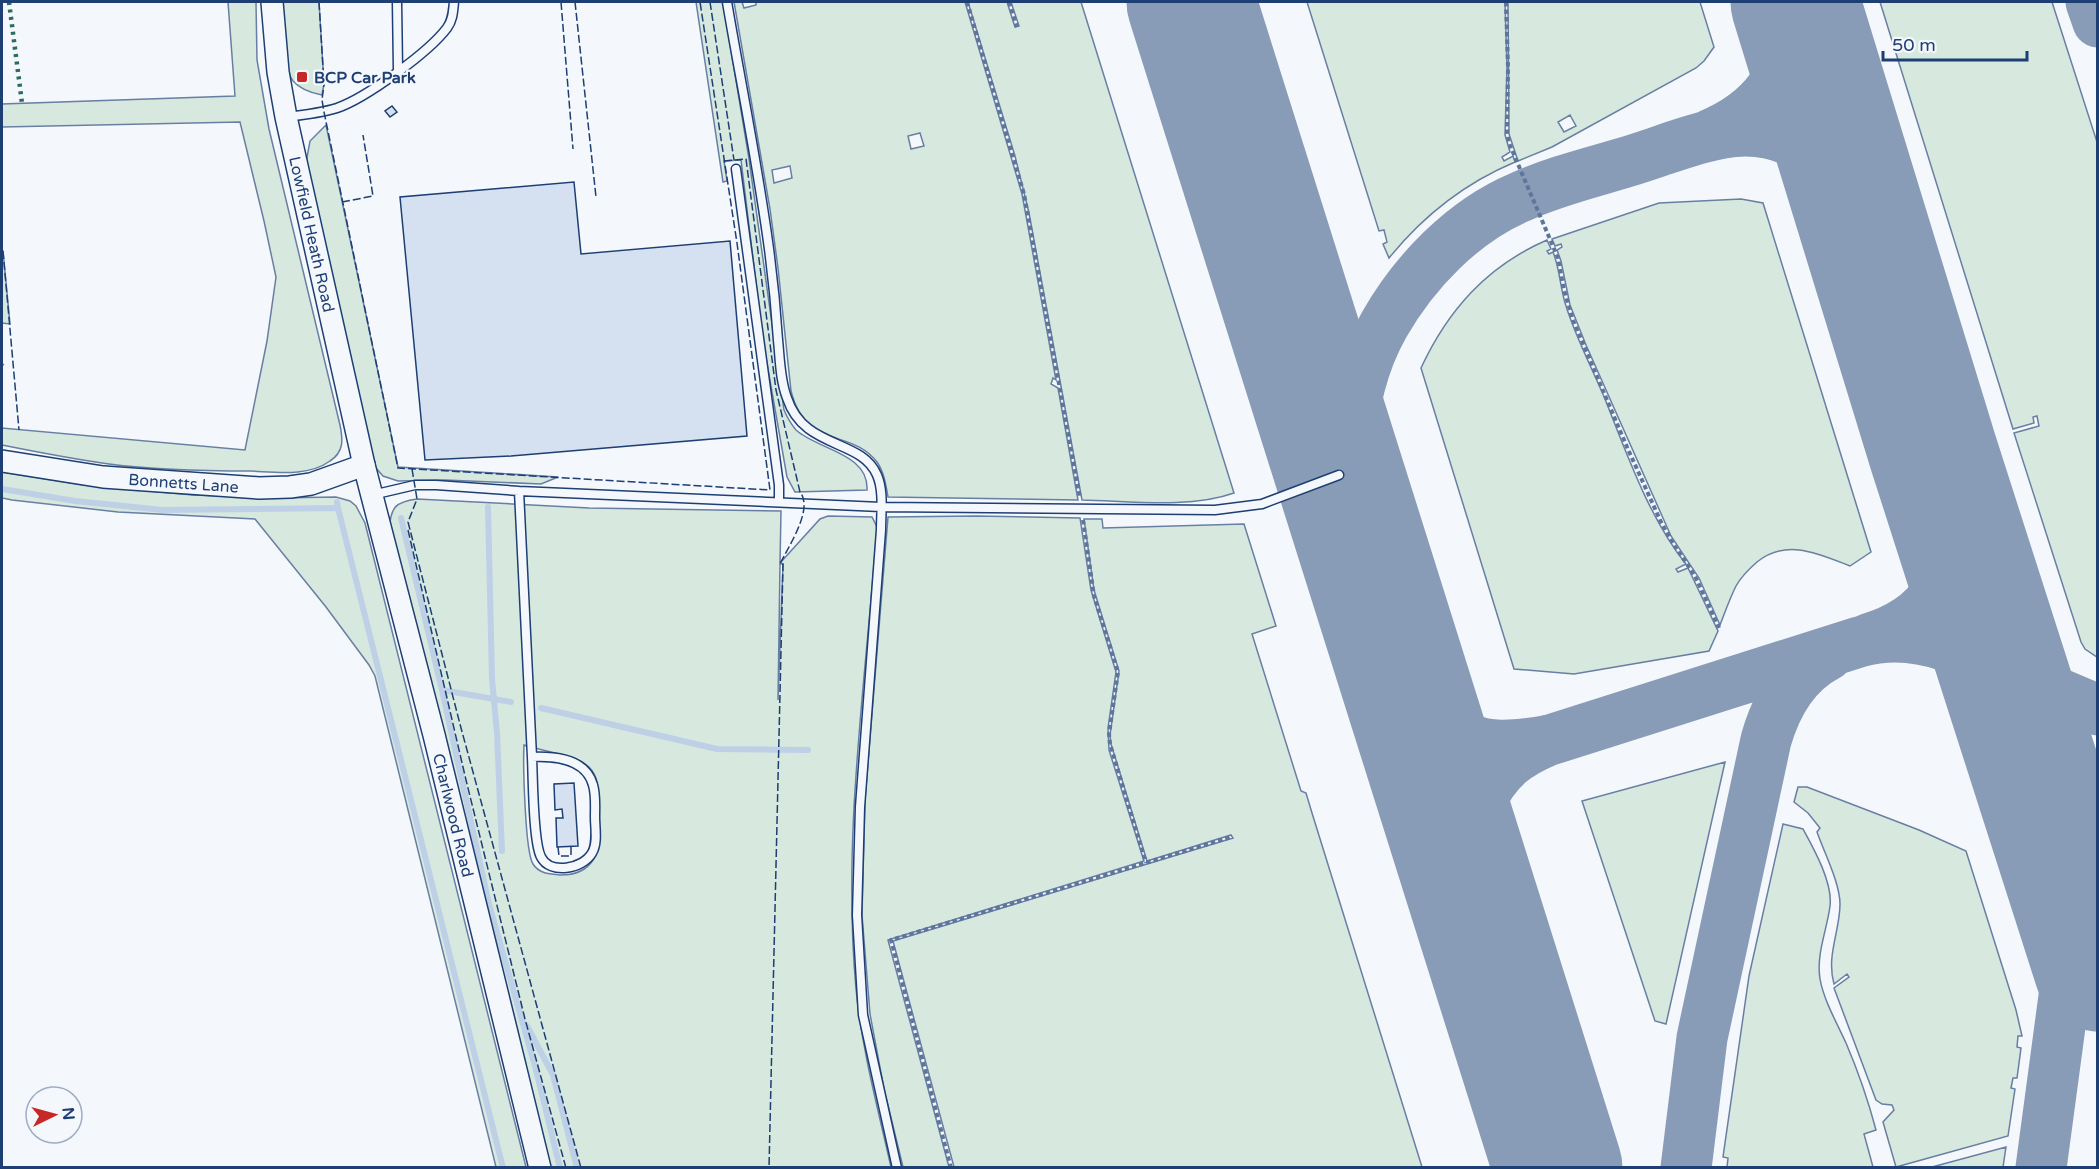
<svg xmlns="http://www.w3.org/2000/svg" width="2099" height="1169" font-family="'Varela Round',sans-serif">
<style>
.green{fill:#d7e8df;stroke:#687fa3;stroke-width:1.5;fill-rule:evenodd}
.lines{fill:none;stroke-linecap:round;stroke-linejoin:round}
.stream{stroke:#bed0e5;stroke-width:6}
.taxiway{stroke:#889bb7;stroke-width:51}
.runway{stroke:#889bb7;stroke-width:129}
.building{fill:#d5e0f0;stroke:#1d3f73;stroke-width:1.5}
.service-casing{stroke:#1d3f73;stroke-width:11}
.tertiary-casing{stroke:#1d3f73;stroke-width:24}
.path{stroke:#5e769c;stroke-width:4;stroke-dasharray:4.5 3;stroke-linecap:butt}
.service{stroke:#f4f7fb;stroke-width:8}
.tertiary{stroke:#f4f7fb;stroke-width:21}
.hedge{stroke:#2c6c60;stroke-width:4.5;stroke-dasharray:3 4.5;stroke-linecap:butt}
.fence{stroke:#1d3f73;stroke-width:1.5;stroke-dasharray:8 3;stroke-linecap:butt}
.poi-dot{fill:#c62828;stroke:#f4f7fb;stroke-width:2}
.labels{text-anchor:middle;stroke-width:4.5;stroke-linejoin:round;paint-order:stroke}
.poi-label{font-size:16px;font-weight:bold;fill:#1d3f73;stroke:#f4f7fb;text-anchor:start}
.street-label{font-size:16px;fill:#1d3f73;stroke:#f4f7fb}
</style>
<rect width="100%" height="100%" fill="#f4f7fb"/>
<!-- green -->
<path class="green" d="M 228,2 L 256,2 L 257,60 L 269,129 L 340,425 C 343,440 344,452 330,461 C 308,477 276,472 250,471 C 204,471 156,470 109,464 C 73,459 37,452 2,445 L 2,428 L 245,450 L 267,341 L 276,277 L 264,221 L 240,122 L 2,127 L 2,104 L 235,96 Z
M 281,2 L 319,2 L 324,84 L 322,95 C 311,93 301,90 293,81 C 283,68 283,19 281,2 Z
M 696,2 L 723,2 L 749,159 L 784,410 C 787,417 791,424 796,430 C 818,450 869,453 867,490 L 795,492 L 787,477 L 763,341 L 741,160 L 724,161 L 727,181 L 723,182 Z
M 734,2 L 742,2 L 744,8 L 756,5 L 756,2 L 965,2 L 1022,194 L 1056,380 L 1053,378 L 1051,384 L 1058,388 L 1078,500 L 888,497 C 886,485 884,472 877,462 C 851,428 806,450 791,391 L 778,268 L 770,209 ZM 920,133 L 924,146 L 911,149 L 908,136 ZM 790,166 L 792,178 L 774,183 L 772,170 Z
M 968,2 L 1007,2 L 1015,27 L 1019,26 L 1011,2 L 1081,2 L 1234,493 C 1189,509 1130,501 1082,500 L 1029,213 L 1015,156 Z
M 1307,2 L 1505,2 L 1507,68 L 1505,135 L 1510,152 L 1502,157 L 1504,161 L 1513,156 L 1515,162 C 1465,183 1423,216 1389,258 L 1383,244 L 1387,242 L 1384,230 L 1379,231 Z
M 1508,2 L 1700,2 L 1714,47 L 1704,61 L 1696,68 L 1552,147 L 1518,161 L 1509,134 ZM 1570,115 L 1576,126 L 1564,132 L 1558,122 Z
M 1880,2 L 2052,2 L 2097,142 L 2097,657 L 2085,649 L 2081,642 L 2014,433 L 2039,426 L 2037,416 L 2033,417 L 2034,423 L 2013,429 Z
M 326,125 L 398,467 L 558,477 L 541,484 L 445,480 L 398,481 L 383,476 L 375,467 L 306,163 L 310,141 Z
M 1741,199 L 1763,203 L 1871,552 L 1850,566 C 1819,554 1787,538 1757,562 C 1749,569 1741,577 1736,586 C 1730,598 1725,612 1720,625 L 1699,578 L 1671,536 L 1586,345 L 1570,305 L 1561,261 L 1557,250 L 1562,247 L 1561,244 L 1555,246 L 1552,239 L 1659,203 Z
M 1547,240 L 1551,249 L 1547,251 L 1549,254 L 1553,252 C 1560,269 1560,288 1566,306 C 1576,338 1592,368 1605,399 C 1626,452 1650,520 1686,564 L 1676,569 L 1678,572 L 1688,568 L 1718,631 L 1709,651 L 1574,674 L 1514,669 L 1421,368 C 1448,310 1487,266 1547,240 Z
M 2,251 L 3,251 L 10,324 L 2,323 Z
M 2,472 L 84,485 L 193,495 L 274,498 L 336,497 L 350,501 L 356,506 L 365,523 L 526,1167 L 496,1167 L 375,676 L 369,665 L 326,607 L 255,519 L 118,512 L 12,500 L 2,498 Z
M 417,499 L 589,508 L 781,511 L 780,563 L 820,519 L 828,516 L 872,517 L 877,527 C 866,681 842,835 856,989 C 862,1050 878,1109 891,1167 L 548,1167 L 389,529 C 391,507 395,502 417,499 ZM 780,564 L 783,564 L 778,700 ZM 524,745 C 541,751 576,755 589,767 C 593,771 596,777 597,783 C 600,794 598,852 593,860 C 586,871 573,875 561,875 C 551,874 539,874 533,864 C 525,852 523,763 524,745 Z
M 976,516 L 1080,518 L 1091,590 L 1116,672 L 1108,728 L 1109,750 L 1144,861 L 888,940 L 949,1167 L 903,1167 L 884,1089 L 870,1014 L 862,915 L 865,800 L 888,517 Z
M 1084,519 L 1102,519 L 1103,528 L 1244,524 L 1276,626 L 1252,634 L 1301,791 L 1306,793 L 1312,813 L 1422,1167 L 954,1167 L 893,941 L 1233,838 L 1231,835 L 1147,861 L 1111,744 L 1110,735 L 1119,671 L 1094,590 Z
M 1725,762 L 1666,1024 L 1655,1021 L 1582,801 Z
M 1798,787 L 1807,787 L 1919,830 L 1966,851 L 2016,1010 L 2022,1036 L 2018,1036 L 2017,1047 L 2021,1048 L 2017,1078 L 2013,1078 L 2011,1088 L 2015,1089 L 2008,1136 L 1896,1167 L 1883,1122 L 1894,1110 L 1892,1105 L 1882,1104 L 1876,1100 L 1834,988 L 1849,977 L 1847,974 L 1834,984 C 1826,956 1840,931 1840,904 C 1840,883 1824,852 1817,832 L 1820,828 L 1808,813 L 1794,802 Z
M 1783,824 L 1803,829 C 1814,849 1833,883 1830,906 C 1827,930 1816,954 1820,979 C 1824,1001 1837,1023 1846,1043 C 1858,1071 1868,1100 1876,1130 L 1864,1134 L 1873,1167 L 1727,1167 L 1728,1158 L 1723,1157 L 1749,976 Z
M 2006,1147 L 2003,1167 L 1932,1167 Z"/>
<g class="lines">
<!-- stream -->
<path class="stream" d="M 2,489 L 75,501 L 163,510 L 338,508 L 337,502
M 488,507 L 492,679 L 497,733 L 502,851
M 338,508 L 503,1168
M 401,518 L 442,690
M 511,702 L 442,690 L 489,904 L 536,1070 L 560,1168
M 541,708 L 717,749 L 808,750
M 527,1026 L 553,1075 L 577,1168"/>
<!-- taxiway -->
<path class="taxiway" d="M 2091,2 L 2098,22
M 1709,135 C 1767,111 1798,65 1792,2
M 1357,528 C 1355,503 1351,477 1351,451 C 1351,409 1363,362 1384,325 C 1414,272 1463,221 1520,197 C 1557,180 1598,171 1636,159 C 1665,150 1693,138 1723,133 C 1786,122 1835,158 1859,213
M 1868,639 C 1935,619 1958,575 1952,508
M 1404,679 C 1456,738 1466,755 1550,740 L 1859,642 C 1888,634 1917,636 1946,646 L 2098,710
M 1472,892 C 1470,881 1467,870 1467,859 C 1467,825 1483,786 1509,763 C 1520,753 1535,746 1549,740
M 1686,1168 L 1702,1038 L 1766,740 C 1776,705 1795,672 1828,655
M 2041,1168 L 2080,877 L 2085,857 L 2098,829"/>
<!-- runway -->
<path class="runway" d="M 1191,2 L 1558,1168
M 1795,2 L 1933,452 L 2098,967"/>
</g>
<!-- building -->
<path class="building" d="M 392,106 L 397,112 L 390,117 L 385,111 Z
M 574,182 L 581,254 L 730,241 L 747,436 L 511,456 L 425,460 L 400,197 Z
M 574,783 L 578,846 L 557,847 L 556,818 L 563,818 L 562,809 L 555,810 L 554,784 Z"/>
<g class="lines">
<!-- service casing -->
<g class="service-casing">
<path id="service" d="M 397,2 L 398,70
M 727,2 C 741,84 758,166 769,249 C 773,279 776,309 778,340 C 780,359 780,380 787,398 C 804,450 861,438 877,475 C 884,491 881,513 881,530 L 860,807 L 857,915 L 863,1015 L 897,1168
M 287,117 C 304,115 321,113 337,108 C 366,98 429,52 447,28 C 453,20 453,11 454,2
M 736,169 L 779,485 L 779,502
M 519,491 L 532,757
M 372,495 L 415,485 L 436,485 L 519,491 L 881,507 L 1215,510 L 1262,504 L 1339,475
M 532,757 C 555,756 586,759 593,785 C 596,795 595,806 595,817 C 595,828 598,843 592,853 C 583,869 550,875 541,857 C 533,842 533,778 532,757 Z"/>
</g>
<!-- tertiary casing -->
<g class="tertiary-casing">
<g id="tertiary">
<path id="s1" d="M 272,2 L 278,72 L 286,117 L 364,465 L 434,735 L 540,1168"/>
<path id="s2" d="M 2,461 L 103,477 L 259,488 L 290,487 L 311,484 L 364,465"/>
</g>
</g>
<!-- path -->
<path class="path" d="M 967,2 L 1024,194 L 1080,498
M 1009,2 L 1017,27
M 1506,2 L 1508,68 L 1507,133 L 1509,143 L 1558,258 L 1564,290 L 1573,320 L 1627,447 L 1661,522 L 1674,545 L 1695,576 L 1719,628
M 2,365 L 3,366
M 1083,520 L 1094,596 L 1118,672 L 1109,734 L 1110,744 L 1146,863
M 951,1168 L 891,940 L 1231,837"/>
<!-- service -->
<use href="#service" class="service"/>
<!-- tertiary -->
<use href="#tertiary" class="tertiary"/>
<!-- hedge -->
<path class="hedge" d="M 9,2 L 22,103
M 2,251 L 3,251"/>
<!-- fence -->
<path class="fence" d="M 319,2 L 324,84 L 322,100 L 324,112 L 398,468 L 770,490 L 737,243 L 700,2
M 561,2 L 573,149
M 575,2 L 596,197
M 710,2 L 734,160
M 724,161 L 746,159 L 776,390 L 800,492 C 814,509 788,547 780,564 L 783,564 L 769,1168
M 342,202 L 373,196 L 363,135
M 3,251 L 19,430
M 412,469 L 417,499 L 408,522 L 461,728 L 581,1168
M 408,530 L 466,780 L 525,1019 L 566,1168
M 558,847 L 559,856 L 571,856 L 571,846"/>
</g>
<!-- markers -->
<rect class="poi-dot" x="296" y="71" width="12" height="12" rx="3"/>
<g class="labels">
<!-- poi labels -->
<g class="poi-label">
<text x="314" y="83">BCP Car Park</text>
</g>
<!-- street labels -->
<g class="street-label">
<text dy="6" stroke="none"><textPath href="#s1" startOffset="236">Lowfield Heath Road</textPath></text>
<text dy="6" stroke="none"><textPath href="#s2" startOffset="183">Bonnetts Lane</textPath></text>
<text dy="6" stroke="none"><textPath href="#s1" startOffset="834">Charlwood Road</textPath></text>
</g>
</g>
<!-- border -->
<rect width="2099" height="1169" fill="none" stroke="#1d3f73" stroke-width="6"/>
<!-- north arrow -->
<g transform="translate(54 1115) rotate(85)"><circle r="28" fill="#f4f7fb" stroke="#9eadc5" stroke-width="1.5"/>
<path d="M0-4.5L10 22L0 15L-10 22Z" fill="#c62828"/>
<text y="-9" font-size="16" font-weight="bold" text-anchor="middle" fill="#1d3f73">N</text>
</g>
<!-- scale -->
<path d="M1883 51v9h144v-9" fill="none" stroke="#1d3f73" stroke-width="3"/>
<text x="1892" y="51" font-size="18" fill="#1d3f73" stroke="#f4f7fb" stroke-width="4.5" paint-order="stroke">50 m</text>
</svg>
